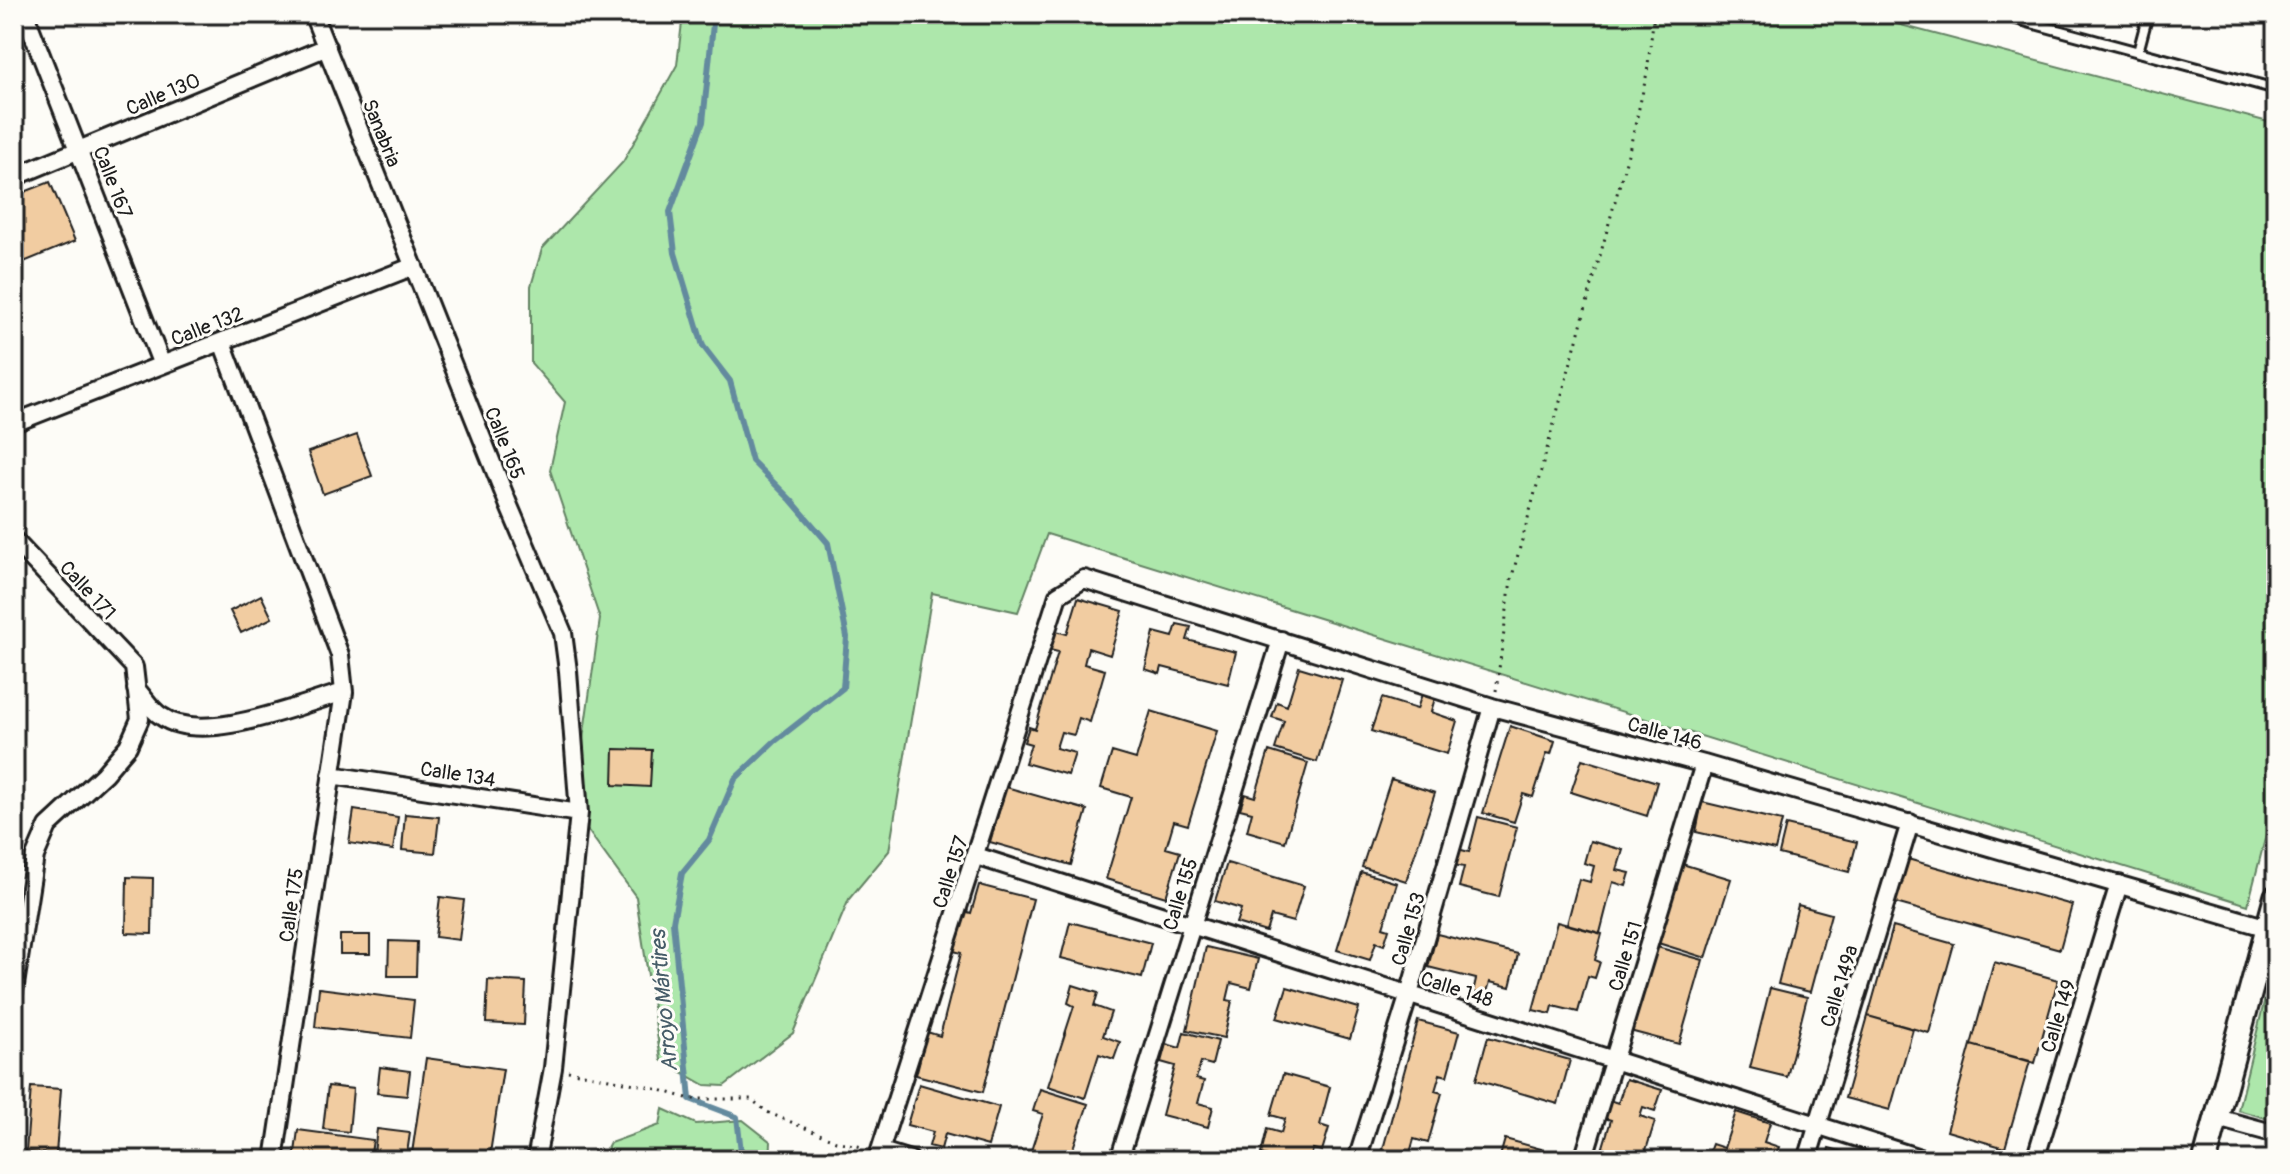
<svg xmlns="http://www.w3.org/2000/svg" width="2290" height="1174" font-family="Pangolin,sans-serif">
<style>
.green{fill:#ade7ab;stroke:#648264;stroke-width:2}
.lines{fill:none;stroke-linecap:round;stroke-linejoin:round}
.stream{stroke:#648a9e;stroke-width:6}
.building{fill:#f1cca1;stroke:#1c1c1c;stroke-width:2}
.lane-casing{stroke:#1c1c1c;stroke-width:14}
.street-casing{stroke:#1c1c1c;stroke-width:22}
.secondary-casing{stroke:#1c1c1c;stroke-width:28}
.path{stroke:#1c1c1c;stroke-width:3;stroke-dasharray:2 6;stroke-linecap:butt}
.lane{stroke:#fdfcf7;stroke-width:8}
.street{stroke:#fdfcf7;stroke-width:16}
.secondary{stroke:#fdfcf7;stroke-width:22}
.labels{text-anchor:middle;stroke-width:6;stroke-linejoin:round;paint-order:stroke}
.street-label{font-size:20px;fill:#1c1c1c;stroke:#fdfcf7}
.water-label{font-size:22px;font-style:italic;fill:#465c68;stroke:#fdfcf7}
</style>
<rect width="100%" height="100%" fill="#fdfcf7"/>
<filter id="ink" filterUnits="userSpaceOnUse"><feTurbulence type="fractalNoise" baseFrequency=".0125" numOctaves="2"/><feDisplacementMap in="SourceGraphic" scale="16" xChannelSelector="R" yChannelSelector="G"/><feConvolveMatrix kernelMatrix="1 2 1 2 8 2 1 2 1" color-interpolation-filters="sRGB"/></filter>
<g filter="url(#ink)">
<!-- green -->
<path class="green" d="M 683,14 L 1859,14 L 2276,124 L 2276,796 L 2248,905 L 1047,534 L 1018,612 L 932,593 L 889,851 L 849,899 L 793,1033 L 724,1086 L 705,1085 L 661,1060 L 636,897 L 573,810 L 600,619 L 550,470 L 565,402 L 531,363 L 531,286 L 542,249 L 623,162 L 677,65 Z
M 2276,953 L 2276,1121 L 2238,1110 Z
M 663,1109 L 696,1124 L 743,1120 L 771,1142 L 770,1160 L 601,1160 L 610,1143 L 660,1125 Z"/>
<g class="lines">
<!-- stream -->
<path class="stream" d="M 714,14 L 703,122 L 670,212 L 675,253 L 703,346 L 730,381 L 752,461 L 791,500 L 828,543 L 847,637 L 843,688 L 774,742 L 735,779 L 709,840 L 682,873 L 673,922 L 690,1099 L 737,1117 L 742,1160"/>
</g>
<!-- building -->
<path class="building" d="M 50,182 L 75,241 L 14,266 L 14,196 Z
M 357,435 L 372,476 L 323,494 L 308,452 Z
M 261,595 L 272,618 L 241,633 L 230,611 Z
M 1078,598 L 1123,611 L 1110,655 L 1088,648 L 1084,664 L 1105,670 L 1090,722 L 1079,718 L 1074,735 L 1061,732 L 1056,748 L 1075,753 L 1068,775 L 1025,763 L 1031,744 L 1024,742 L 1029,727 L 1035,729 L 1058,652 L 1050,650 L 1056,631 L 1067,634 Z
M 1177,624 L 1191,627 L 1187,640 L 1236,652 L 1228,684 L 1162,667 L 1160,674 L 1145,669 L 1154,632 L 1173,637 Z
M 1299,667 L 1342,680 L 1317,762 L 1275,749 L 1284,721 L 1272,717 L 1277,702 L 1287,706 Z
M 1422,694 L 1435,698 L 1431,712 L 1457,721 L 1447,754 L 1371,731 L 1382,698 L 1417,709 Z
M 1151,711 L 1217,731 L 1188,825 L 1174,821 L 1166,848 L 1180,852 L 1166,897 L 1106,879 L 1131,797 L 1101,788 L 1112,752 L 1136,759 Z
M 1510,726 L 1555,741 L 1551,754 L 1547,753 L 1533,797 L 1523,794 L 1514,822 L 1483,813 Z
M 614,749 L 652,750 L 650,787 L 613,785 Z
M 1269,751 L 1308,763 L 1285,842 L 1247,831 L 1252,812 L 1240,809 L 1245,794 L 1255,797 Z
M 1582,759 L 1657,782 L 1647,816 L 1571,792 Z
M 1391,779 L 1435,793 L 1406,881 L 1362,867 Z
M 1006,787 L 1087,810 L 1071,865 L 990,842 Z
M 1702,802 L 1782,821 L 1775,850 L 1696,832 Z
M 354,810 L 398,817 L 393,850 L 349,843 Z
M 405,814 L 439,817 L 435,853 L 402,850 Z
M 1478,817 L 1517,827 L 1499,897 L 1459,887 L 1464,867 L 1454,865 L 1458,849 L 1469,852 Z
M 1786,825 L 1857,842 L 1849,872 L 1779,854 Z
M 1590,841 L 1623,850 L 1617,870 L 1630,873 L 1626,886 L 1613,882 L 1600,933 L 1567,924 L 1579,879 L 1590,882 L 1594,866 L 1584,863 Z
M 1904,858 L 2072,905 L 2060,949 L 1892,902 Z
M 1227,863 L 1304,886 L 1293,922 L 1271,916 L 1266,932 L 1236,923 L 1241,909 L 1215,901 Z
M 1679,863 L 1731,879 L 1706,958 L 1655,942 Z
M 1361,872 L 1397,883 L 1383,927 L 1389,929 L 1384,945 L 1376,942 L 1370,960 L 1337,950 Z
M 127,877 L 153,878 L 152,934 L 126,933 Z
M 979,885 L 1033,899 L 983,1092 L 916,1075 L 927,1032 L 940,1036 L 961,953 L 954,951 L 964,911 L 971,913 Z
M 440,897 L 464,900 L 459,940 L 435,937 Z
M 1798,905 L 1831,914 L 1810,992 L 1778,984 Z
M 1070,922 L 1151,943 L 1142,978 L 1061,958 Z
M 1557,922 L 1602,934 L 1595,960 L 1600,962 L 1595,978 L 1588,976 L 1578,1012 L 1553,1006 L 1551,1014 L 1533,1010 Z
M 1893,927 L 1954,944 L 1929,1033 L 1868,1016 Z
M 1437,934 L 1518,954 L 1510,987 L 1490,982 L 1486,995 L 1473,992 L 1476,979 L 1428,967 Z
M 340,935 L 370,935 L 370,954 L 340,954 Z
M 389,941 L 417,942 L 416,976 L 388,976 Z
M 1650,945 L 1703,960 L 1679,1044 L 1626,1030 Z
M 1206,947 L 1258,959 L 1251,988 L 1231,983 L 1227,1000 L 1232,1001 L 1224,1038 L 1187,1030 Z
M 1994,962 L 2058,980 L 2035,1063 L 1971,1045 Z
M 488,980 L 526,982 L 524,1025 L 486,1023 Z
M 1073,985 L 1098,993 L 1094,1006 L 1111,1012 L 1103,1036 L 1120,1042 L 1114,1059 L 1099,1054 L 1085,1098 L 1048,1086 L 1074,1006 L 1068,1003 Z
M 1287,987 L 1359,1008 L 1350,1039 L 1277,1018 Z
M 319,988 L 414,1000 L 410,1038 L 315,1027 Z
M 1770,988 L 1807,997 L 1787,1077 L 1750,1068 Z
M 1868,1016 L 1913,1029 L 1890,1110 L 1845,1098 Z
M 1418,1021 L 1459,1032 L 1447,1076 L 1440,1074 L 1435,1091 L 1442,1093 L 1428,1143 L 1414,1139 L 1408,1160 L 1380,1160 Z
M 1184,1032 L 1218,1041 L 1212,1065 L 1201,1062 L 1196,1079 L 1204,1081 L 1198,1103 L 1213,1107 L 1208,1127 L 1162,1115 L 1175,1066 L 1161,1062 L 1166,1044 L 1180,1048 Z
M 1488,1037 L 1570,1060 L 1558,1104 L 1476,1080 Z
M 1971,1045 L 2030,1061 L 2005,1148 L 1947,1131 Z
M 426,1058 L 503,1069 L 489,1160 L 411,1160 Z
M 380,1067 L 410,1071 L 407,1096 L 377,1093 Z
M 1283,1074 L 1330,1087 L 1320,1125 L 1329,1128 L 1322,1151 L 1313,1149 L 1310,1160 L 1282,1160 L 1261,1154 L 1267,1129 L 1281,1133 L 1285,1119 L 1271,1115 Z
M 1626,1079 L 1662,1090 L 1655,1111 L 1643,1107 L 1640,1116 L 1655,1121 L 1643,1160 L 1608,1160 L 1600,1157 L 1611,1120 L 1601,1117 L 1606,1099 L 1618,1103 Z
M 919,1084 L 999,1107 L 988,1146 L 945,1134 L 941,1149 L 929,1146 L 933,1132 L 907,1125 Z
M 328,1086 L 353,1089 L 349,1132 L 323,1129 Z
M 31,1087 L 61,1089 L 56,1154 L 26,1152 Z
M 1040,1089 L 1088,1104 L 1069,1160 L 1028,1160 L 1043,1114 L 1033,1111 Z
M 1736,1112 L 1770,1123 L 1764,1142 L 1779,1147 L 1774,1160 L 1706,1160 L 1712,1144 L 1724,1148 Z
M 377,1129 L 410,1133 L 406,1160 L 373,1160 Z
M 298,1130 L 373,1140 L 370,1160 L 294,1160 Z
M 1505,1139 L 1541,1149 L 1538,1160 L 1499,1160 Z
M 1829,1148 L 1873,1160 L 1826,1160 Z
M 1134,1152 L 1160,1160 L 1131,1160 Z"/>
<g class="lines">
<!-- lane casing -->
<g class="lane-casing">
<path id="lane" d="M 1998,14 L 2276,89
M 2138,52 L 2148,14"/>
</g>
<!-- street casing -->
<g class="street-casing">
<path id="street" d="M 25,14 L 162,365
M 313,14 L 509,506 L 563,633 L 568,671 L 579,813 L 553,1068 L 536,1160
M 14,177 L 327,47
M 222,342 L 340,655 L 344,692 L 274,1160
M 14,423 L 414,266
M 14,540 L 134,667 L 140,719 L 128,746 L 104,774 L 48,826 L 35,856 L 14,991
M 136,689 C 144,697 151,710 161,716 C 202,746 298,705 344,692
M 331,775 L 579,813
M 976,856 L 1926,1160
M 2217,1118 L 2276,1134
M 881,1151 L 910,1160
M 877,1160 L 1058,595 L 1084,579 L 1492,707 L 1704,764 L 2268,928
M 1119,1160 L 1281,640
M 1357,1160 L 1409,994 L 1492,707
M 1583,1160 L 1704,764
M 1807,1160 L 1910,823
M 2035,1160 L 2119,884"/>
</g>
<!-- secondary casing -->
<g class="secondary-casing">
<path id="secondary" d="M 2205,1160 L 2276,897"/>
</g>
<!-- path -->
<path class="path" d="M 1496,691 L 1511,580 L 1631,143 L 1647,73 L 1654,14
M 568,1071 L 650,1087 L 690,1099 L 751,1099 L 767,1112 L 836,1141 L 862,1147"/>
<!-- lane -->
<use href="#lane" class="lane"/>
<!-- street -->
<use href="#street" class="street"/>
<!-- secondary -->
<use href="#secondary" class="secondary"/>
</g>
</g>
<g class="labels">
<!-- street labels -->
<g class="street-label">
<text transform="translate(163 94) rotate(-23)" y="7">Calle 130</text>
<text transform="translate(382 133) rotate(68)" y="7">Sanabria</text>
<text transform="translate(113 182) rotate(69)" y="7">Calle 167</text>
<text transform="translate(207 326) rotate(-21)" y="7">Calle 132</text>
<text transform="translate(505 443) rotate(68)" y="7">Calle 165</text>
<text transform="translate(88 590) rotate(47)" y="7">Calle 171</text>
<text transform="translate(1665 733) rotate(15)" y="7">Calle 146</text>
<text transform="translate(458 774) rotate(9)" y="7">Calle 134</text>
<text transform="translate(950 872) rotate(-72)" y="7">Calle 157</text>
<text transform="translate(1180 894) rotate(-73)" y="7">Calle 155</text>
<text transform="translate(291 905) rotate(-82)" y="7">Calle 175</text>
<text transform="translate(1408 929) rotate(-74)" y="7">Calle 153</text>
<text transform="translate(1625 956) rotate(-73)" y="7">Calle 151</text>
<text transform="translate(1839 986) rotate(-73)" y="7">Calle 149a</text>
<text transform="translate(1457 989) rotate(18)" y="7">Calle 148</text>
<text transform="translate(2058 1016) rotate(-73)" y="7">Calle 149</text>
</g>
<!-- water labels -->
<g class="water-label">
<text transform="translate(663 1001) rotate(-95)" y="8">Arroyo Mártires</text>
</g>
</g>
<!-- margin -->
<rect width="2290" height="1174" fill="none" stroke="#fdfcf7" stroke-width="48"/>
<rect x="24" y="24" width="2242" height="1126" fill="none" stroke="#1c1c1c" stroke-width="3" filter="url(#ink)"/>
</svg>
